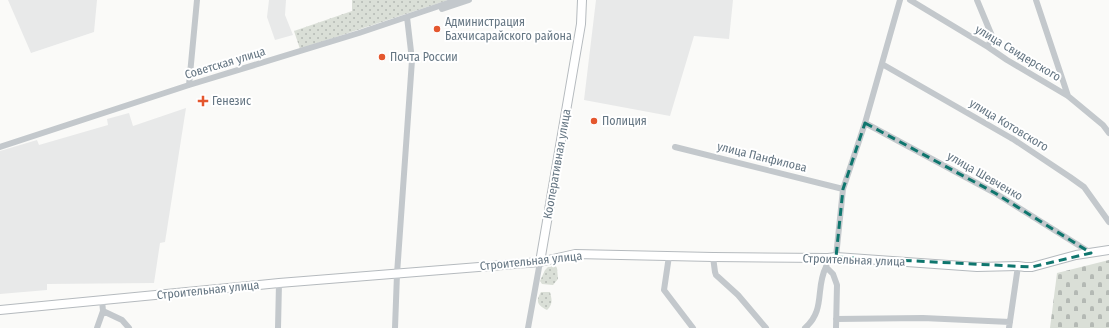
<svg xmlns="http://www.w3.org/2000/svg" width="1109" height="328" font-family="'Fira Sans Condensed',sans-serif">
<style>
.built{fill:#e8e9e9}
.grass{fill:url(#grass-dots)}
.cemetery{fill:url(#cemetery-stones)}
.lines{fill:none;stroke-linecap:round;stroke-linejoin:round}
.major-casing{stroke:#b5babe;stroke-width:10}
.minor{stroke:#c3c8cc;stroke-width:6}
.major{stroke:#fff;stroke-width:8}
.marked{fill:none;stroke:#0f766e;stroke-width:3;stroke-dasharray:8 5;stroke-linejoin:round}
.poi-dot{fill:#e4572e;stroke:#fff;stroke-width:1.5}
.labels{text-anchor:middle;stroke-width:4;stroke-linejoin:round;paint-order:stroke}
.poi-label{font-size:12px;fill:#657683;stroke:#fff;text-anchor:start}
.street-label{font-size:12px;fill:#657683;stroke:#fff}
</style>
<defs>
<pattern id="grass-dots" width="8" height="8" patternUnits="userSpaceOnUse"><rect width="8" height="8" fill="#dadfd7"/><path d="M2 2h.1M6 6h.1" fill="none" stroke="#b4b9b4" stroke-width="1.8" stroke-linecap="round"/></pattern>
<pattern id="cemetery-stones" width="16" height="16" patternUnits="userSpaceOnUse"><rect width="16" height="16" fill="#dadfd7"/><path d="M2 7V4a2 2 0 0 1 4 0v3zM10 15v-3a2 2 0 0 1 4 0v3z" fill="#b4b9b4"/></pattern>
</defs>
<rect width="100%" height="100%" fill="#fafaf8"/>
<!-- built -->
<path class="built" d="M 8,0 L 97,0 L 94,32 L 31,53 Z
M 269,0 L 286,0 L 285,15 L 293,35 L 275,40 L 267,17 Z
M 596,0 L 733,0 L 729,39 L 694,36 L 670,116 L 584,100 Z
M 186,108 L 165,242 L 160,243 L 154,283 L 47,284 L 47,290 L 0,294 L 0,151 L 37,140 L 39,145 L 108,125 L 107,119 L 129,113 L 133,126 Z"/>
<!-- grass -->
<path class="grass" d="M 352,0 L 448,0 L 300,49 L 294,31 L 352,11 Z
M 555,265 L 557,268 L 558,279 L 553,285 L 542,284 L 540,281 L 545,270 L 548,267 L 550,267 Z
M 541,292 L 550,292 C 552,300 553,304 547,310 C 538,305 535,302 541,292 Z"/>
<!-- cemetery -->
<path class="cemetery" d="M 1109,260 L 1109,328 L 1050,328 L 1057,273 Z"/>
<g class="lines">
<!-- major casing -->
<g class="major-casing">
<path id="major" d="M 540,262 L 581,24 L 582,0
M 0,310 L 279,283 L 540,262 L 575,254 L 713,257 L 828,258 L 836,257 L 977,267 L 1018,266 L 1025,267 L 1032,267 L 1076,255 L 1109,250"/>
</g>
<!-- minor -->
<path class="minor" d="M 910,0 L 988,47 L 1007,60 L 1068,96 L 1103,125 L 1109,133
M 977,0 L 992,36 L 988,47
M 1036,0 L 1068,96
M 442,9 L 469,0
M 882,64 L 1011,138 L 1013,139 L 1070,177 L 1084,187 L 1109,222
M 189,85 L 197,0
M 865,123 L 995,193 L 1091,253
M 0,147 L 189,85 L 359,33 L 457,0
M 675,147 L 843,189
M 669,256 L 664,290 L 693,328
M 713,257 L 715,272 L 716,275 L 738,295 L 766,328
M 836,257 L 843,189 L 865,123 L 900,0
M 828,258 L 826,267 L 833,274 L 837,285 L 836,328
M 102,300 L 103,311 L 122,320 L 129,328
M 836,319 L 923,318 L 1010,322
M 97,328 L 103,311
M 278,328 L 279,283
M 395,328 L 397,274 L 412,60 L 407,17
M 528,328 L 540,262
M 805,328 C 826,310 815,288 826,267
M 1009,328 L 1018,266"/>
<!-- major -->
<use href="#major" class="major"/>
</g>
<!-- marked area -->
<path class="marked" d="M 865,123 L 995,193 L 1091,253 L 1032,267 L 836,257 L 843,189 Z"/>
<!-- markers -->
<g class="poi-dot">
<circle cx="437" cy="29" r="4"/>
<circle cx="382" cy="57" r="4"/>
<path d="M201 95h4v4h4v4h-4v4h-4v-4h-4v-4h4z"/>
<circle cx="594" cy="121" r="4"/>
</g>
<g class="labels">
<!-- poi labels -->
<g class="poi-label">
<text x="445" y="26">Администрация<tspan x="445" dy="14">Бахчисарайского района</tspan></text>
<text x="390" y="61">Почта России</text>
<text x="212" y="105">Генезис</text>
<text x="602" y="125">Полиция</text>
</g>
<!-- street labels -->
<g class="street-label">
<text transform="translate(1018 53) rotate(31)" y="4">улица Свидерского</text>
<text transform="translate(225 63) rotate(-17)" y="4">Советская улица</text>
<text transform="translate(1009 125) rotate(31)" y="4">улица Котовского</text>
<text transform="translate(762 157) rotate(14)" y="4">улица Панфилова</text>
<text transform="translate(557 164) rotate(-80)" y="4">Кооперативная улица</text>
<text transform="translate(985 176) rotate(30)" y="4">улица Шевченко</text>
<text transform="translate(854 260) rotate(2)" y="4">Строительная улица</text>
<text transform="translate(531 261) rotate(-6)" y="4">Строительная улица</text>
<text transform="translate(208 290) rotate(-6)" y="4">Строительная улица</text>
</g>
</g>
</svg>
